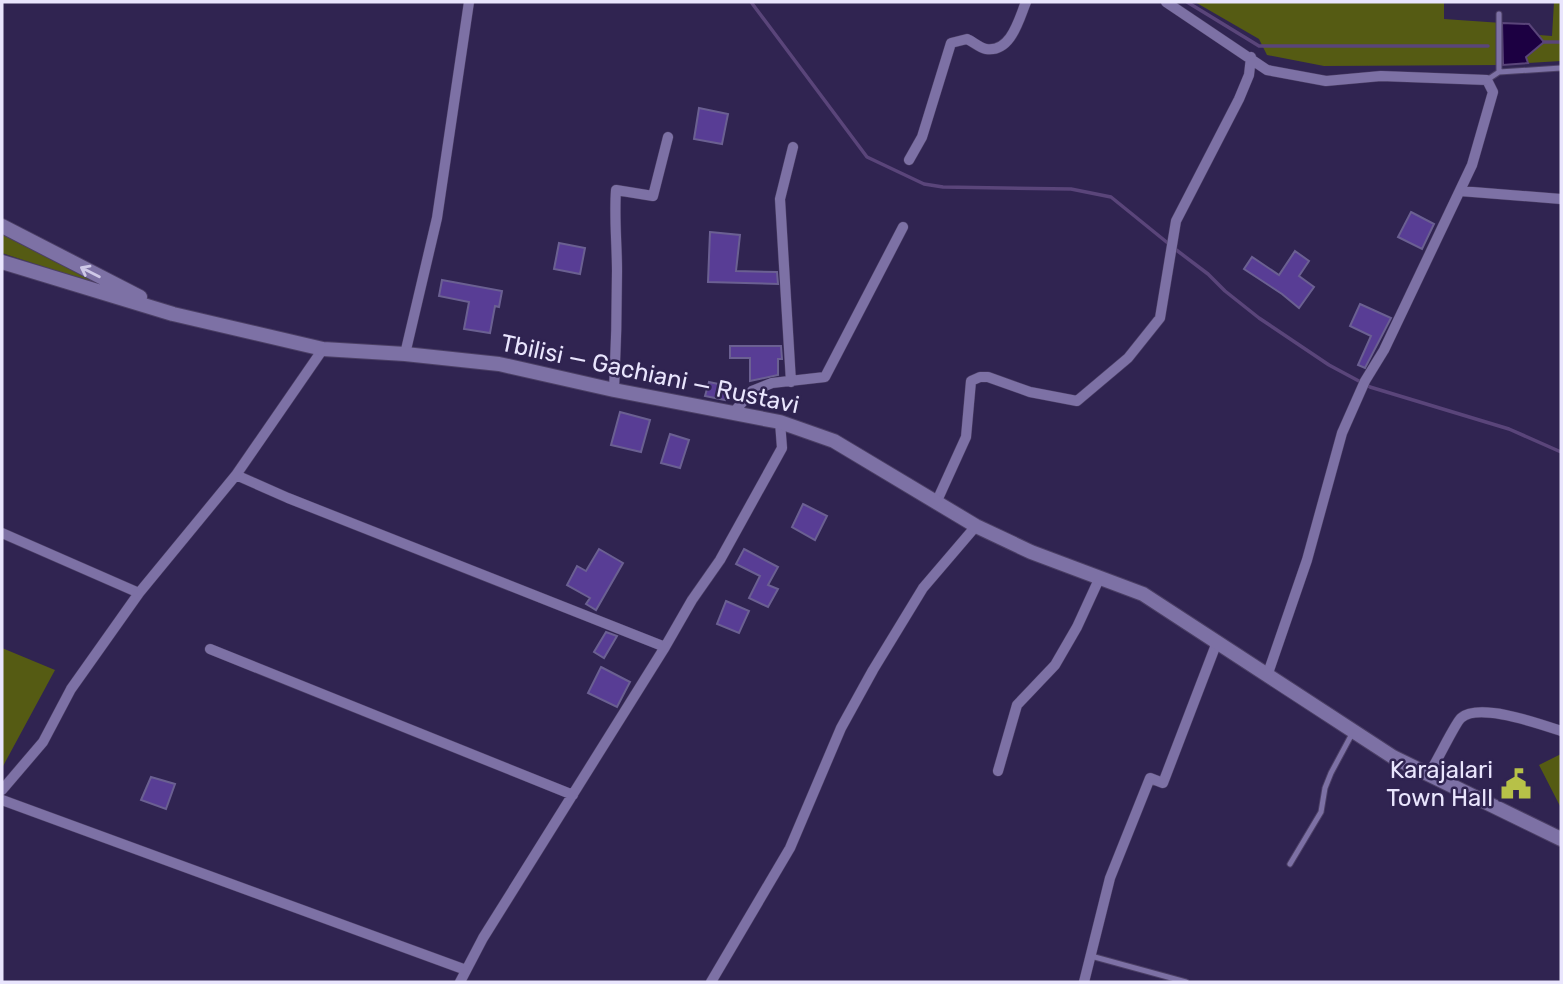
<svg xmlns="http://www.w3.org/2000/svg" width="1563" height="984" font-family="Rubik,sans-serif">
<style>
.green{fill:#555b13}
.water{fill:#1c0042;stroke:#5a457a;stroke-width:2}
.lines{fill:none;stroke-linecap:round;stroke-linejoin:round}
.stream{stroke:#5a457a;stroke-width:3.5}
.building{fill:#583d95;stroke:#6b6092;stroke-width:2}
.service-casing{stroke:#4b3f65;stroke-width:7}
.minor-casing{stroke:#4b3f65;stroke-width:11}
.secondary-casing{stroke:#4b3f65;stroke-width:16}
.service{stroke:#7d71a5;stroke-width:5}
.minor{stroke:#7d71a5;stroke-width:10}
.secondary{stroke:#7d71a5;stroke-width:14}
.oneway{stroke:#cec8e7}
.labels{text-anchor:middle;stroke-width:5;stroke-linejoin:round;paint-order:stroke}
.street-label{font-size:24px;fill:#e9e5fd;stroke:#302451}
.poi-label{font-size:24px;fill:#e9e5fd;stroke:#302451;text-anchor:end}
</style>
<rect width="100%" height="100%" fill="#302451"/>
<!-- green -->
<path class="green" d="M 1195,2 L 1444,2 L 1444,19 L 1502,23 L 1503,65 L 1324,66 L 1267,55 L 1259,39 Z
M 1554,2 L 1561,2 L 1561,61 L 1528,63 L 1526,58 L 1544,42 L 1539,35 L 1552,36 Z
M 2,233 L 117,291 L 2,253 Z
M 2,648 L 55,670 L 2,768 Z
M 1561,754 L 1561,808 L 1539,765 Z"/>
<!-- water -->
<path class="water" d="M 1502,23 L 1529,24 L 1544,42 L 1526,57 L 1528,63 L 1503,65 Z"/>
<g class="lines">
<!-- stream -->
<path class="stream" d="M 751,2 L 867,157 L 924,184 L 943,187 L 1071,189 L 1111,197 L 1169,244
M 1187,2 L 1259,46 L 1488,46
M 1544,42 L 1561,42
M 1175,249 L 1208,274 L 1225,291 L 1259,318 L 1329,365 L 1370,387 L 1509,429 L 1561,452"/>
</g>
<!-- building -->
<path class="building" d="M 699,108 L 728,114 L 722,144 L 694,139 Z
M 1411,212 L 1434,224 L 1422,249 L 1398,237 Z
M 710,232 L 740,235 L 736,271 L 777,272 L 778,284 L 708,282 Z
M 559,243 L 585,248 L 580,274 L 554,269 Z
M 1295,251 L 1309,261 L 1299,276 L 1314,287 L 1299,308 L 1282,294 L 1244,269 L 1252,257 L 1279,275 Z
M 442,280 L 502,291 L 499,307 L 495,306 L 490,333 L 464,329 L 469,302 L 439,296 Z
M 1360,304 L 1391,318 L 1365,368 L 1358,365 L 1371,336 L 1350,326 Z
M 730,346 L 781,346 L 782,359 L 778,359 L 778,375 L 750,381 L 750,358 L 730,358 Z
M 709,382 L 728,386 L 725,400 L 705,396 Z
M 620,412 L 650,420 L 641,452 L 611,445 Z
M 670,434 L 689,440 L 680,468 L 661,463 Z
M 803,504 L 827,516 L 815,540 L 792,527 Z
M 599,549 L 623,563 L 596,610 L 586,604 L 590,598 L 567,585 L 577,566 L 586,571 Z
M 744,549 L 778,567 L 768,585 L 778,589 L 768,607 L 749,598 L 760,576 L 736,564 Z
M 726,601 L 749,611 L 739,633 L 717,624 Z
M 606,632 L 617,636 L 604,658 L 594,652 Z
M 601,667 L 630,682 L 617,707 L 588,693 Z
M 151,777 L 175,784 L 166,809 L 141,800 Z"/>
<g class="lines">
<!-- service casing -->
<g class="service-casing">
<path id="service" d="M 1499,72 L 1561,68
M 1487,80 L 1499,72 L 1499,14
M 1290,864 L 1321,812 L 1325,788 L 1331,773 L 1353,732
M 1091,956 L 1186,982"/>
</g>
<!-- minor casing -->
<g class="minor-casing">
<path id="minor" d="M 1166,2 L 1267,70 L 1326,81 L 1381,76 L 1487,80 L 1493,92 L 1472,165 L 1384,350 L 1365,381 L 1342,433 L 1307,560 L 1267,676
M 909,160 L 922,137 L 951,43 L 967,39 C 972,41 980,48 986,49 C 1011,53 1019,19 1026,2
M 1460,191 L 1561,199
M 323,349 L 236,475 L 288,498 L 665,647
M 405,354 L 437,218 L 469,2
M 791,382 L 780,199 L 793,147
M 614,390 C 616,350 617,311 617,271 C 617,244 614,218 616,190 L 653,196 L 668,137
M 733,413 L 752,391 L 772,383 L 825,377 L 903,227
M 936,503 L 966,437 L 971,381 L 980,377 L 988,377 L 1030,392 L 1077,401 L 1128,358 L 1160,318 L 1176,221 L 1239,99 L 1249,75 L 1251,57
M 2,533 L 139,593
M 210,649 L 573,795
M 998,771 L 1017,705 L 1055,665 L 1077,627 L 1100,577
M 1428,775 C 1436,764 1455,723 1461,718 C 1479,702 1540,724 1561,731
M 2,790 L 43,742 L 71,689 L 139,593 L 236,475
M 2,800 L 466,970
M 460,982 L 483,938 L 665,647 L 692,600 L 720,560 L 782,448 L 780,422
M 711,982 L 790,848 L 841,728 L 873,670 L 923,588 L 976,526
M 1084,982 L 1110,878 L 1150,778 L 1163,783 L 1217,642"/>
</g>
<!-- secondary casing -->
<g class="secondary-casing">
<path id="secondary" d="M 2,226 L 140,297
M 2,262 L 173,314 L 323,349 L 405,354 L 499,364 L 614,390 L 780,422 L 834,441 L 976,526 L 1031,552 L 1143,594 L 1393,757 L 1561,839"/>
</g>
<!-- service -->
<use href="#service" class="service"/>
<!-- minor -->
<use href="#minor" class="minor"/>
<!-- secondary -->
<use href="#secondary" class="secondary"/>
</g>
<!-- one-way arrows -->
<defs><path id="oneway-shaft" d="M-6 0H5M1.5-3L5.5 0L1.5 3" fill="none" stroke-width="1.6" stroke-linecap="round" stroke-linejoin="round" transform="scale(1.75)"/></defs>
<use class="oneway" href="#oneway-shaft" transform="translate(90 272) rotate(-153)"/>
<!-- icons -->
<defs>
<g id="civic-bare" transform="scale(2.415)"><path d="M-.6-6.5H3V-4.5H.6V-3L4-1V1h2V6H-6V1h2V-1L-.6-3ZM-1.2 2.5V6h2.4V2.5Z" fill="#b7c148" stroke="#302451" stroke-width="2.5" paint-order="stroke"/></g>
</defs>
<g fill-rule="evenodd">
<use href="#civic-bare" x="1516" y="784"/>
</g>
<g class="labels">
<!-- street labels -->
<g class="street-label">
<text transform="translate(650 374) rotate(12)" y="8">Tbilisi — Gachiani — Rustavi</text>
</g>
<!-- poi labels -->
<g class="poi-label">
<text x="1493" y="778">Karajalari<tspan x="1493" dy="28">Town Hall</tspan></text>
</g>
</g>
<!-- border -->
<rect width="1563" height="984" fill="none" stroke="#e9e5fd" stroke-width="7"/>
</svg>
